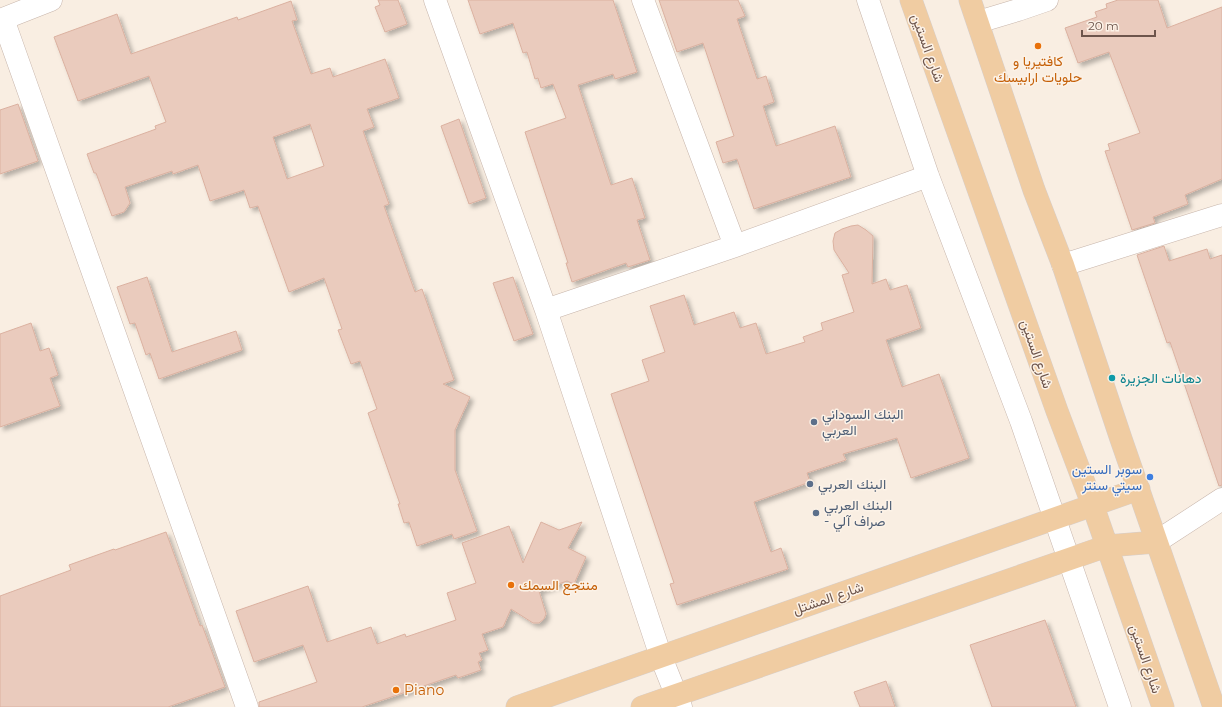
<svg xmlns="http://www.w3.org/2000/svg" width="1222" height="707" font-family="Montserrat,Vazirmatn,sans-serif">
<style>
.building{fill:#eacbbd;stroke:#dbb1a0;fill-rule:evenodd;filter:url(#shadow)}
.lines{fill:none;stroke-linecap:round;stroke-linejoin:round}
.minor-casing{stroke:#c7b5ab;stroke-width:23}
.major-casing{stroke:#d6cfcd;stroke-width:23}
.minor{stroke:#fff;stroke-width:22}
.major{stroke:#f0cca2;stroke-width:22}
.food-dot{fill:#e8710a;stroke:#fcf2e7;stroke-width:1.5}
.culture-dot{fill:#0f9aa8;stroke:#fcf2e7;stroke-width:1.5}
.service-dot{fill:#5c6f8a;stroke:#fcf2e7;stroke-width:1.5}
.shop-dot{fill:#3f7fe0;stroke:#fcf2e7;stroke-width:1.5}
.labels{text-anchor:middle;stroke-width:3;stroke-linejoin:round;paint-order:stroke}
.street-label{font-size:14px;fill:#6d554c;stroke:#fcf2e7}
.food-label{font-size:14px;fill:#c56008;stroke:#fcf2e7;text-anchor:start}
.culture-label{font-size:14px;fill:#0d838f;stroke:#fcf2e7;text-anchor:start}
.service-label{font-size:14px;fill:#4e5e75;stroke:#fcf2e7;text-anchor:start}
.shop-label{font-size:14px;fill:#366cbe;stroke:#fcf2e7;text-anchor:end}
</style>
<defs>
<filter id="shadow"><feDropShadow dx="3.5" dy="3.5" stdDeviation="2" flood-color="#0004"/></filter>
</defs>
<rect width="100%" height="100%" fill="#f9eee2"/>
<!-- building -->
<path class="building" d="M 378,0 L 398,0 L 407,24 L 385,32 L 375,7 L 380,5 Z
M 468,0 L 613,0 L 637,72 L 615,79 L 613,74 L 578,85 L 611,185 L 632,178 L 645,218 L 637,220 L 650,260 L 628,267 L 626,263 L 572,282 L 566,263 L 568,263 L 525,132 L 566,118 L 553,84 L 541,88 L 538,78 L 535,79 L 527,52 L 523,53 L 513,23 L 480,34 Z
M 659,0 L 738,0 L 745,16 L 737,19 L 757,79 L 766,76 L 774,102 L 763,106 L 776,146 L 835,126 L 851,177 L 754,209 L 737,159 L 723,163 L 716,142 L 734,136 L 703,43 L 677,52 Z
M 1118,0 L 1158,0 L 1167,28 L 1222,7 L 1222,179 L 1185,195 L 1188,204 L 1153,217 L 1155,223 L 1132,230 L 1105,151 L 1110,150 L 1108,144 L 1140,133 L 1109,52 L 1078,63 L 1065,28 L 1097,17 L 1095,12 L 1107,8 L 1106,4 Z
M 291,1 L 297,20 L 292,21 L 311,74 L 330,68 L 333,77 L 385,59 L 399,98 L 367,109 L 374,127 L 363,131 L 389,204 L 384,206 L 415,292 L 422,289 L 454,380 L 443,384 L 470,397 L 455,430 L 455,470 L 477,531 L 454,539 L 452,534 L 417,546 L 409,522 L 404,523 L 398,504 L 400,504 L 368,413 L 377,409 L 360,361 L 351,364 L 338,330 L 342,329 L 324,278 L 289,292 L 258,206 L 250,208 L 244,190 L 210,201 L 198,165 L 173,174 L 172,171 L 125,187 L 130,203 L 124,212 L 112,216 L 96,173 L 94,173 L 87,154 L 156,129 L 155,126 L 166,122 L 149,76 L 78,101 L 54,37 L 117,14 L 131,54 L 237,17 L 238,20 ZM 310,124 L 324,166 L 287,179 L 273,137 Z
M 18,104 L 38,161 L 0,174 L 0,110 Z
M 459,119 L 486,198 L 469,204 L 441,126 Z
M 858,225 L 866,230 L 873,236 L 872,284 L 886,279 L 890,290 L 907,285 L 921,328 L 886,340 L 902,387 L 939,374 L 969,458 L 911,478 L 897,438 L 843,454 L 846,460 L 807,473 L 810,482 L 754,502 L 771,552 L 781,548 L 788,569 L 677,605 L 670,584 L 674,583 L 611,394 L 649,381 L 642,360 L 665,352 L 650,306 L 684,295 L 694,325 L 734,312 L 740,328 L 756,323 L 766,354 L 805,342 L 803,337 L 823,330 L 821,323 L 854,312 L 842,275 L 849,273 L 834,250 L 833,241 L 835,233 L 842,229 L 851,226 Z
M 1164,246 L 1169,261 L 1207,249 L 1210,259 L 1222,255 L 1222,485 L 1219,486 L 1170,342 L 1167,343 L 1137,255 Z
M 147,277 L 172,352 L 236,331 L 242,350 L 159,379 L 150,353 L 146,355 L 135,323 L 130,324 L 117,287 Z
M 513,277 L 533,334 L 514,341 L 493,283 Z
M 31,323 L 40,351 L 49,348 L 58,375 L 50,378 L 60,406 L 0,427 L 0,334 Z
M 541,522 L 559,530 L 582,522 L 568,548 L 586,557 L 574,584 L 567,581 L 539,591 L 546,614 L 544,619 L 539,623 L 533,623 L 511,609 L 503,627 L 482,634 L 488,650 L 479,653 L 482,660 L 478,662 L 481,670 L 458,678 L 456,675 L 362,707 L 259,707 L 259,702 L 317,682 L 303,645 L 254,662 L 236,611 L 308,586 L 327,642 L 371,627 L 377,644 L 405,634 L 406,637 L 456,620 L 447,593 L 476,583 L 462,543 L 509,526 L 523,563 Z
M 166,532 L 200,626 L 202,625 L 225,687 L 168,707 L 0,707 L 0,596 L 71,570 L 69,565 L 114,549 L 115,550 Z
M 1045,620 L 1076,707 L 992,707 L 970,645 Z
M 886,681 L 895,707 L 860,707 L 854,692 Z"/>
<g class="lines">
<!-- minor casing -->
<g class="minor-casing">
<path id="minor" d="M 435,0 L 546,310 L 661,657 L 681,707
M 643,0 L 735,246
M 868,0 L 928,176 L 1021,421 L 1120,707
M 3,19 L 247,707
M 0,20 L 51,0
M 978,22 L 1018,10 L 1047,0
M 1063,265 L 1222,215
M 546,310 L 735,246 L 928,176
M 1156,542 L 1222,499"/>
</g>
<!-- major casing -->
<g class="major-casing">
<path id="major" d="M 911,0 L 1057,411 L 1093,506 L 1163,707
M 970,0 L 1034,190 L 1063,265 L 1121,439 L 1214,707
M 517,707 L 1139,489
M 642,707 L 1107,546 L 1156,542"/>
</g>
<!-- minor -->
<use href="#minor" class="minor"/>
<!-- major -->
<use href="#major" class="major"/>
</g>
<!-- markers -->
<g class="food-dot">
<circle cx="1038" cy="46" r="4"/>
<circle cx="511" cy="585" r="4"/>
<circle cx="396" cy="690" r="4"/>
</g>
<circle class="culture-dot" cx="1112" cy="378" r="4"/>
<g class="service-dot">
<circle cx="814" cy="422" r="4"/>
<circle cx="810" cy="484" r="4"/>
<circle cx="816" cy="513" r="4"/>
</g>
<circle class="shop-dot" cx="1150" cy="477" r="4"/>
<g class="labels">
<!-- street labels -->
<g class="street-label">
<text transform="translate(928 48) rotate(70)" y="5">شارع الستين</text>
<text transform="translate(1037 354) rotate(71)" y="5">شارع الستين</text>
<text transform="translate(828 598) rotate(-19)" y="5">شارع المشتل</text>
<text transform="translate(1146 659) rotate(71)" y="5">شارع الستين</text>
</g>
<!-- food labels -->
<g class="food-label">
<text x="1038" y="66" text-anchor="middle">كافتيريا و<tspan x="1038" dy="16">حلويات ارابيسك</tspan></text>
<text x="519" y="590">منتجع السمك</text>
<text x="404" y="695">Piano</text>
</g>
<!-- culture labels -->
<g class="culture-label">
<text x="1120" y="383">دهانات الجزيرة</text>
</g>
<!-- service labels -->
<g class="service-label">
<text x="822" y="419">البنك السوداني<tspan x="822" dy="16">العربي</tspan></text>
<text x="818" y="489">البنك العربي</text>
<text x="824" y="510">البنك العربي<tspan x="824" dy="16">- صراف آلي</tspan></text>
</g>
<!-- shop labels -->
<g class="shop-label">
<text x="1142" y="474">سوبر الستين<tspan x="1142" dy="16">سيتي سنتر</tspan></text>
</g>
</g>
<!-- scale -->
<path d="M1082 30v6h73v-6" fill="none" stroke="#6d554c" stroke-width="2"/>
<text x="1088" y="30" font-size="12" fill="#6d554c" stroke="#fcf2e7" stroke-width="3" paint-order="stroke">20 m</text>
</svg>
